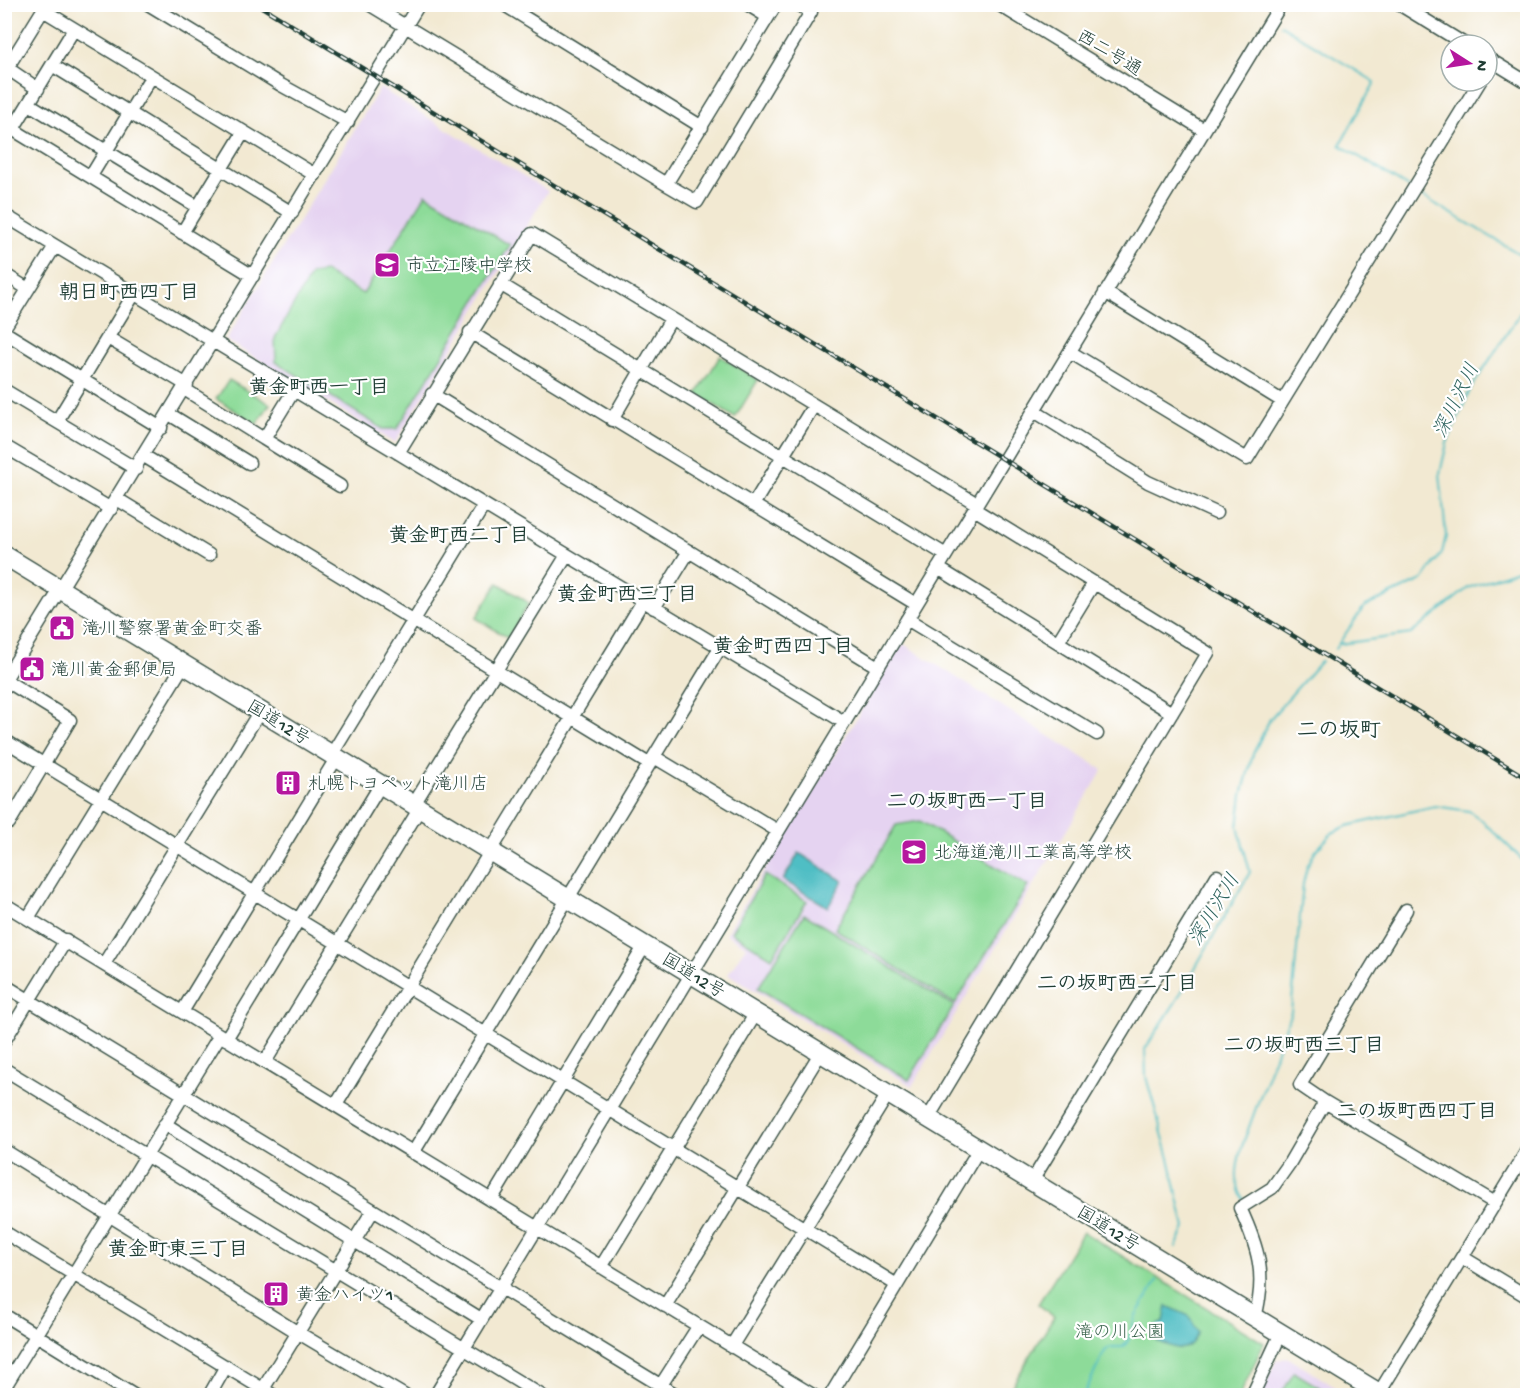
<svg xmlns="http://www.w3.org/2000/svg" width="1532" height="1400" font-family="'Gochi Hand','Klee One',sans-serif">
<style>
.built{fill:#e5d3f1}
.green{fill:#8ddb99;stroke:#568c66;stroke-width:1.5}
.water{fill:#50bec4;stroke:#387e7c;stroke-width:1.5}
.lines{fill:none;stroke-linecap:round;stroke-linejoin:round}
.stream{stroke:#50bec4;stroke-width:2}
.minor-casing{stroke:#3f574c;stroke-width:15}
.highway-casing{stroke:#3f574c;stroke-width:21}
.minor{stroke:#fff;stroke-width:12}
.highway{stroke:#fff;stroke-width:18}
.rail-casing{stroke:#1f3d34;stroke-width:4.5}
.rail{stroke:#fff;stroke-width:2;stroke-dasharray:7;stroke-linecap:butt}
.labels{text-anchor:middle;stroke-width:4.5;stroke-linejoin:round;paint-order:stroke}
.street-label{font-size:18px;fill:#1f3d34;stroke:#fff}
.poi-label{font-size:18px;fill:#1f3d34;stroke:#fff;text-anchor:start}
.park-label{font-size:18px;fill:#3a644d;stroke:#fff}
.neighbourhood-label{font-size:20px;font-weight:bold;fill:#1f3d34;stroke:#fff}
.water-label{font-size:20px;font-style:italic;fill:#2e645f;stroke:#fff}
.quarter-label{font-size:21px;font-weight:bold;fill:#1f3d34;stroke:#fff}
</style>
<rect width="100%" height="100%" fill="#fff"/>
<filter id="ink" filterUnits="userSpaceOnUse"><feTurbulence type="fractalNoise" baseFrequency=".0167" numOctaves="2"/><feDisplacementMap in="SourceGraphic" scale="12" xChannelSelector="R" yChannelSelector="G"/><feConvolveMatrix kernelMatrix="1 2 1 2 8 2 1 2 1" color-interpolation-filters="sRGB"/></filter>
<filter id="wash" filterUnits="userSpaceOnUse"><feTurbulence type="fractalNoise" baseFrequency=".008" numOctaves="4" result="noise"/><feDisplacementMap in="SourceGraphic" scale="24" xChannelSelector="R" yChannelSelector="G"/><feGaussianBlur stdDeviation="1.35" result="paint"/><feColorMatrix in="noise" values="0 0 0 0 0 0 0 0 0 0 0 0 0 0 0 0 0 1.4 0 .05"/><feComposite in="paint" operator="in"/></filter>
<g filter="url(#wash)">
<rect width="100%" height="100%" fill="#f2e9d2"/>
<!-- built -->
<path class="built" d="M 380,88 L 548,191 L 395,443 L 226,340 Z
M 902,643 L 1103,770 L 912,1086 L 728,974 L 746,946 L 726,934 Z
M 1287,1357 L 1348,1395 L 1260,1396 L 1276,1361 Z"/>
<!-- green -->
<path class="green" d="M 426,194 L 510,245 L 397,429 L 383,429 L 276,362 L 275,338 L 311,274 L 325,272 L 363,294 Z
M 720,356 L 758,380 L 735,418 L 697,394 Z
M 229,380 L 270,404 L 257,424 L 216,399 Z
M 498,583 L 529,603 L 508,638 L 476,618 Z
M 920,821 L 1028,886 L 955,1004 L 835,929 L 896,825 Z
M 765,875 L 807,901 L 772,958 L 731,932 Z
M 804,914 L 954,1006 L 909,1080 L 758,988 Z
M 1083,1232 L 1264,1343 L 1240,1395 L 1006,1396 L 1054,1317 L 1038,1304 Z
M 1294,1372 L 1332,1395 L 1281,1395 Z"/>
<!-- water -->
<path class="water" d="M 799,853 L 843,881 L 828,907 L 783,880 Z
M 1167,1306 L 1189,1316 L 1198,1332 C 1188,1356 1176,1349 1157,1341 L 1155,1326 L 1164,1322 Z"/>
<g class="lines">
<!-- stream -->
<path class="stream" d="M 1281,25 L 1375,82 L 1340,145 L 1408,187
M 1417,193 L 1528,259
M 1340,644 L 1411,634 L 1468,588 L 1528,566
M 1335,649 L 1364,607 L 1422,580 L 1442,553 L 1446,536 L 1440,473 L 1447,443 L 1470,390 L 1528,301
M 1244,1200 C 1233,1185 1237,1165 1241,1149 L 1291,1012 L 1303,884 L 1307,867 L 1315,852 L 1332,833 L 1347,826 L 1435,806 L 1469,811 L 1480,819 L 1528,865
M 1176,1247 L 1185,1228 L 1169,1158 L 1146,1077 L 1145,1049 L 1175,1003 L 1250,872 L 1238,827 L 1242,795 L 1253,754 L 1270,719 L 1321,661
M 1083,1396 L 1105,1351 L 1110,1347 L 1123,1347 L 1128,1341 L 1136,1315 L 1157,1281"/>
</g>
</g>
<g filter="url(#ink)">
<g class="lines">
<!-- minor casing -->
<g class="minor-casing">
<path id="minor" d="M 148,4 L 281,85 L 348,122
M 369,4 L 666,184 L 776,4
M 503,4 L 702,127
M 747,4 L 768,17
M 998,4 L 1204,130
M 1399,4 L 1466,45
M 43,10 L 315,175
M 1487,58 L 1528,83
M 52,65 L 292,213
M 4,66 L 7,68 L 46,5
M 7,68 L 38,89
M 29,104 L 198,207
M 4,124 L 253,276
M 13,129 L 74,29
M 91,176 L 151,77
M 666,184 L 697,202 L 811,12 L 798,4
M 4,215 L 844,722
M 182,233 L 243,133
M 4,274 L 28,289
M 500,284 L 946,555
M 1105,292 L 1282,401
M 4,328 L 55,246
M 4,332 L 161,428
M 470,332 L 916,604
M 108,338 L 187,385
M 1070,352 L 1247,459 L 1480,81
M 184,389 L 264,439 L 294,390
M 4,390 L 136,469
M 432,394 L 878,667
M 1034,411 L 1148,482 L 1216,513
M 169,414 L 249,463
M 612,420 L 671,319
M 57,421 L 134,294
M 264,439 L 340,486
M 4,446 L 111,509
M 398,453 L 532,234 L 977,504
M 144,456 L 649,764
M 117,499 L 209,555
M 753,505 L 814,405
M 938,568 L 1172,713
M 654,608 L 689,551
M 907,619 L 1097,734
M 1058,642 L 1094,583
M 4,681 L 419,4
M 4,740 L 897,1285
M 332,754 L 484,505
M 656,758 L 778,831
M 414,804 L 567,555
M 4,820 L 9,823 L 70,720 L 5,680
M 4,904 L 814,1396
M 28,918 L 184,664
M 104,964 L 260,711
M 4,985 L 678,1396
M 182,1012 L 337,757
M 226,1039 L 381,784
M 4,1041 L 66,940
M 265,1062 L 420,808
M 4,1069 L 542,1396
M 1325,1102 L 1300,1085 L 1406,910
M 336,1105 L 643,601
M 928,1118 L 1208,653 L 974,509
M 165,1124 L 481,1319
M 4,1150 L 297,1332 L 405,1396
M 413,1153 L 720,648
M 1032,1181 L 1217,876
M 491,1200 L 645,945
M 4,1232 L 274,1396
M 1462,1257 L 1528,1297
M 601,1267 L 756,1013
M 665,1306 L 821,1052
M 4,1315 L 135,1396
M 1255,1317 C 1267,1275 1258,1247 1240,1208 L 1272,1188 L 1289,1164 L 1325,1102 L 1495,1203
M 731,1347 L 888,1094
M 4,1388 L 220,1035
M 263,1389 L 372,1212
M 1379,1393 L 1528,1149
M 209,1396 L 226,1366
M 435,1396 L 1281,4
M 654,1396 L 698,1327
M 830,1396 L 979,1149
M 1252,1396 L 1281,1333"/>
</g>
<!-- highway casing -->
<g class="highway-casing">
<path id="highway" d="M 4,555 L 1384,1396"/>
</g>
<!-- minor -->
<use href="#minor" class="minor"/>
<!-- highway -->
<use href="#highway" class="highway"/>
<!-- rail casing -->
<g class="rail-casing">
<path id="rail" d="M 257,4 L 1528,779"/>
</g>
<!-- rail -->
<use href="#rail" class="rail"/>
</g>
</g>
<!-- icons -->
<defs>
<g id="school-square" transform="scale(1.35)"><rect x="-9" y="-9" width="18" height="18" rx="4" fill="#b5179e" stroke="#fff"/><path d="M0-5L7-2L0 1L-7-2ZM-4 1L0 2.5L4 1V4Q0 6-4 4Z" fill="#fff"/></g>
<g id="civic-square" transform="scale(1.35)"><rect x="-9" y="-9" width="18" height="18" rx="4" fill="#b5179e" stroke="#fff"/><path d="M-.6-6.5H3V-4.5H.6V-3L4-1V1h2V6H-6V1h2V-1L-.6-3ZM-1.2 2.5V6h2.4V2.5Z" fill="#fff"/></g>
<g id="building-square" transform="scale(1.35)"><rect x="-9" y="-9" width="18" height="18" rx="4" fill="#b5179e" stroke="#fff"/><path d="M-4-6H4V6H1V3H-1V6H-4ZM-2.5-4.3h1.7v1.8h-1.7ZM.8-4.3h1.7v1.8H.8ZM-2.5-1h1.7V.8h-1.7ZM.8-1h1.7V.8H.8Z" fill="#fff"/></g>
</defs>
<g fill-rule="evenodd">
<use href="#school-square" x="387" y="265"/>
<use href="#civic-square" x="62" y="628"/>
<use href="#civic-square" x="32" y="669"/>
<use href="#building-square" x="288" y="783"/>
<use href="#school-square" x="914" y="852"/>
<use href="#building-square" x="276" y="1294"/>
</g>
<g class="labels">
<!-- street labels -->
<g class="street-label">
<text transform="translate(1110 52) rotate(31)" y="6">西二号通</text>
<text transform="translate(279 722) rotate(31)" y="6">国道12号</text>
<text transform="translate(694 975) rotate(31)" y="6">国道12号</text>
<text transform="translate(1109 1228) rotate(31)" y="6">国道12号</text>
</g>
<!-- poi labels -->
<g class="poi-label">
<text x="406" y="271">市立江陵中学校</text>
<text x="82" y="634">滝川警察署黄金町交番</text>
<text x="51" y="675">滝川黄金郵便局</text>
<text x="308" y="789">札幌トヨペット滝川店</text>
<text x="934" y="858">北海道滝川工業高等学校</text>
<text x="296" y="1300">黄金ハイツ1</text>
</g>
<!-- park labels -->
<g class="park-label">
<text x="1120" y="1337">滝の川公園</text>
</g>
<!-- neighbourhood labels -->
<g class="neighbourhood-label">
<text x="129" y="298">朝日町西四丁目</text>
<text x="319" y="393">黄金町西一丁目</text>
<text x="459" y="541">黄金町西二丁目</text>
<text x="627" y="600">黄金町西三丁目</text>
<text x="783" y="652">黄金町西四丁目</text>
<text x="967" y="807">二の坂町西一丁目</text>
<text x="1117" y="989">二の坂町西二丁目</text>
<text x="1304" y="1051">二の坂町西三丁目</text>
<text x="1417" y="1117">二の坂町西四丁目</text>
<text x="178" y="1255">黄金町東三丁目</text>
</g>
<!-- water labels -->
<g class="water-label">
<text transform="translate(1455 400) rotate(-64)" y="7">深川沢川</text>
<text transform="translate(1213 909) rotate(-59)" y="7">深川沢川</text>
</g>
<!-- quarter labels -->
<g class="quarter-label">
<text x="1339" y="736">二の坂町</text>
</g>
</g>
<!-- margin -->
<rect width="1532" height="1400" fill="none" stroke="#fff" stroke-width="24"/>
<!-- north arrow -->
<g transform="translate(1469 63) rotate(102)"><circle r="28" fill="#ffffff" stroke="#a5b1ae" stroke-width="1.5"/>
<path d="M0-4.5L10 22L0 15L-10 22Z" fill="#b5179e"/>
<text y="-9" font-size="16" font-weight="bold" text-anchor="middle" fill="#1f3d34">N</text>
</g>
</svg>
